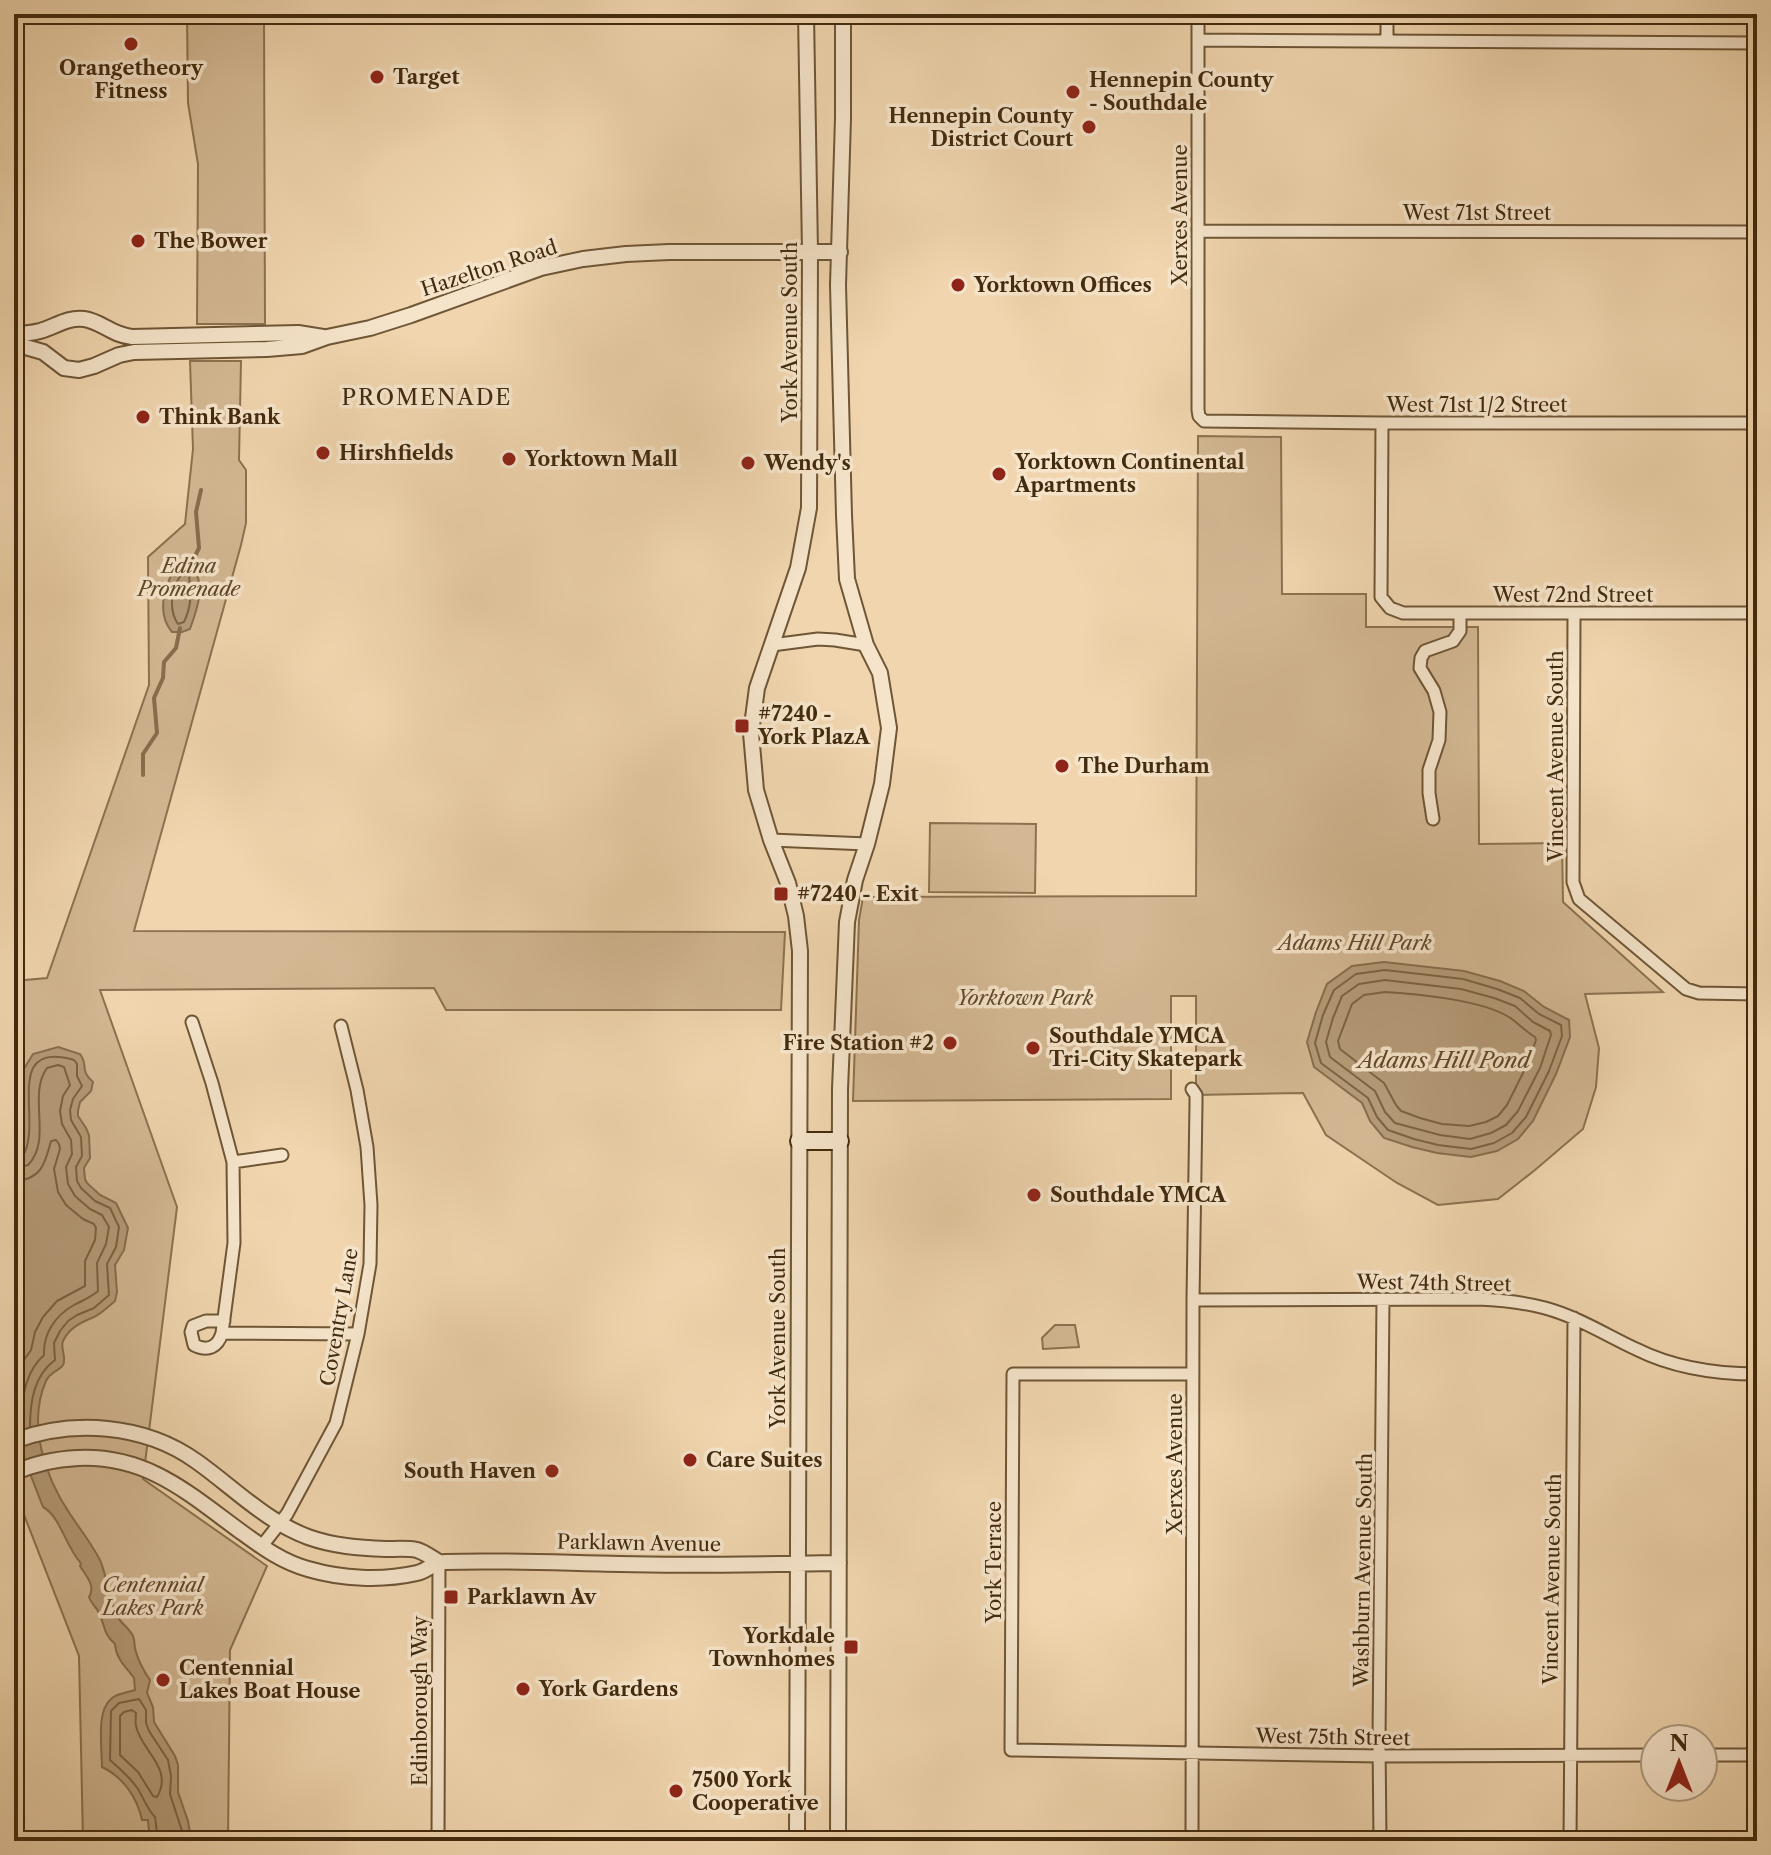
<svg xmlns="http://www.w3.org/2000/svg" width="1771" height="1855" font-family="'Libre Caslon Text',serif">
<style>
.green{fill:#d3b893;stroke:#8b7250;stroke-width:2}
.water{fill:#b59b78;stroke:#876e4e;stroke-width:2}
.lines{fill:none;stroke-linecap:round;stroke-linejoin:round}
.shore{stroke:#7c6343;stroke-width:2}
.stream{stroke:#876e4e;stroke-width:4}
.minor-casing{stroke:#6e5636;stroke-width:15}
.tertiary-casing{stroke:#6e5636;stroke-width:18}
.secondary-casing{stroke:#432b0e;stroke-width:20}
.minor{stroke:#f5e4ca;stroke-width:11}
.tertiary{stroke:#f5e4ca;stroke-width:14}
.secondary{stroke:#f5e4ca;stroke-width:16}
.poi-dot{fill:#8f2418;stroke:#f5e4ca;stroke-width:3}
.labels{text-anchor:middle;stroke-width:7;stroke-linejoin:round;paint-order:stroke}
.poi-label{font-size:20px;font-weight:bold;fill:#432b0e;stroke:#f5e4ca;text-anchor:start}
.street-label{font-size:20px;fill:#432b0e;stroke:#f5e4ca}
.park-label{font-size:20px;font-style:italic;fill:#604729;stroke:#f5e4ca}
.neighbourhood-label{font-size:22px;letter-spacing:2px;fill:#432b0e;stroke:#f5e4ca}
.water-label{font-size:22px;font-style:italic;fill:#604728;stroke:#f5e4ca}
</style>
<rect width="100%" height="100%" fill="#f0d5ae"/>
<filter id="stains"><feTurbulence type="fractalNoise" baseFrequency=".0025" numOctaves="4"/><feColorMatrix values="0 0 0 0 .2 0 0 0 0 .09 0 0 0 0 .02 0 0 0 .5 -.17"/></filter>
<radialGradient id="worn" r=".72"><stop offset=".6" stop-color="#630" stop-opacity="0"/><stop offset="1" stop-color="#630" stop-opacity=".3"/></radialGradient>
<!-- green -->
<path class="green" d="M 187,14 L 264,14 L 265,324 L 197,324 L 198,164 L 188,103 Z
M 190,361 L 241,361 L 239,460 L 246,470 L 246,523 L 241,545 L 134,931 L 785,932 L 781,1010 L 446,1010 L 434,988 L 100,990 L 177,1207 L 143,1479 L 267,1566 L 230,1650 L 228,1841 L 83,1841 L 79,1656 L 19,1502 L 14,1494 L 14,981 L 47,978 L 149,685 L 148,557 L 185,524 L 193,449 Z
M 1198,436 L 1281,437 L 1282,594 L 1366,594 L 1366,627 L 1478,627 L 1479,844 L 1562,843 L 1563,902 L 1663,992 L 1585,994 L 1599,1048 L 1596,1087 L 1583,1129 L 1535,1170 L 1498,1199 L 1438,1205 L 1397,1183 L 1326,1135 L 1303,1093 L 1196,1095 L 1196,996 L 1171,996 L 1171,1099 L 853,1101 L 859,920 L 863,897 L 1196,896 Z
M 930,823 L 1036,824 L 1035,893 L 929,892 Z
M 1055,1325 L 1075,1325 L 1079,1347 L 1043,1349 L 1042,1338 Z"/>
<!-- water -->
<path class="water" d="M 181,562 L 192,564 C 206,585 198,607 190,629 L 182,632 L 172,632 C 155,612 165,579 181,562 Z
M 1384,962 L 1464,971 L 1500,981 L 1524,991 L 1544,1007 L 1569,1020 L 1570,1037 L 1556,1074 L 1533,1121 L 1518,1139 L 1497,1151 L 1471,1157 L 1437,1153 L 1412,1147 L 1384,1138 L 1370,1121 L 1362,1103 L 1314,1067 L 1307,1042 L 1316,1012 L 1327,984 L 1352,966 Z
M 58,1047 L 80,1054 C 89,1066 79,1070 93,1082 L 91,1091 L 80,1102 L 78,1111 L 78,1116 L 86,1128 L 89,1135 L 90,1158 L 84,1168 L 85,1179 L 87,1183 L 100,1195 L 116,1203 L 128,1228 L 124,1250 L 115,1265 L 117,1292 L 115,1301 C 109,1306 103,1312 96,1316 C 83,1322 70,1326 63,1341 C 60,1349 67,1357 63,1365 C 59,1371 50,1372 46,1381 C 27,1424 45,1477 70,1514 C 80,1529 91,1543 100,1560 C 107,1576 108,1595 115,1612 C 120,1624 128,1626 133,1636 C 135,1641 134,1642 135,1648 C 137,1658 144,1672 150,1680 L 147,1693 L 153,1707 L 154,1722 L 175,1756 L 178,1765 L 178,1792 L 188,1821 L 190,1833 L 187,1841 L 150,1841 L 148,1820 L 142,1820 C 137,1797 123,1777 102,1767 C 102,1749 96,1711 111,1699 C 117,1693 127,1693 135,1690 L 134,1678 C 126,1667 116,1659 115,1644 C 103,1634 105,1625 99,1613 C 96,1606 91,1604 89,1597 C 96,1586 86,1576 80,1566 L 81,1565 L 80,1562 C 66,1547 60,1516 43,1507 L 14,1432 L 14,1177 L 18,1170 L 15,1160 L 21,1131 L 20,1102 L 22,1072 L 33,1054 Z"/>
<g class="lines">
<!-- shore -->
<path class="shore" d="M 184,572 L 189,576 C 191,594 192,605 184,622 L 178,624 C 168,610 171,585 184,572 Z
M 1385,970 L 1463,979 L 1497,989 L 1520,998 L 1539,1014 L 1561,1025 L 1562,1036 L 1549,1071 L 1526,1117 L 1512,1133 L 1494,1143 L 1471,1149 L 1438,1145 L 1414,1139 L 1388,1130 L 1377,1117 L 1368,1098 L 1321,1063 L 1315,1043 L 1323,1015 L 1334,990 L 1356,974 Z
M 1385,980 L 1461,989 L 1494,998 L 1515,1006 L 1533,1022 L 1550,1031 L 1551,1035 L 1540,1068 L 1518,1111 L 1506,1125 L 1491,1133 L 1470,1139 L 1440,1135 L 1395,1123 L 1385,1112 L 1375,1091 L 1330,1057 L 1326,1042 L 1333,1018 L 1342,996 L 1359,984 Z
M 1385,992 C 1419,994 1481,1000 1509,1017 C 1518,1023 1525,1031 1535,1037 L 1536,1040 L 1528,1063 L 1507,1105 L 1498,1116 L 1486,1122 L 1469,1126 L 1442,1124 L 1420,1118 L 1401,1111 L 1396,1105 L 1384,1083 L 1340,1049 L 1338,1041 L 1352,1004 L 1364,995 Z
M 14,1159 L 22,1157 C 45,1125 0,1039 74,1060 L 77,1064 L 77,1076 L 82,1086 L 73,1099 L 70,1110 L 71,1120 L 81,1137 L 82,1156 L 76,1167 L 77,1181 L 81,1188 L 95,1201 L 110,1208 L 119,1227 L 116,1247 L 107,1264 L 109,1295 L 94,1308 L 77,1315 L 68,1321 L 60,1331 L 54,1343 L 55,1360 C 34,1375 30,1402 30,1427
M 14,1169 L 28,1165 C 53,1139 27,1096 47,1068 L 58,1065 L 64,1067 L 70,1085 L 63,1096 L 60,1111 L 62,1124 L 71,1140 L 72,1154 L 66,1167 L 68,1184 L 75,1196 L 90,1209 L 102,1215 L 109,1227 L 106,1244 L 97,1263 L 98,1291 C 90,1298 83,1300 74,1305 C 56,1315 43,1333 44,1355 C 25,1372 23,1396 20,1420 L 14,1423
M 14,1181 C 41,1180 45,1164 51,1141 L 56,1140 L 59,1144 L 60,1149 L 54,1169 L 58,1192 L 66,1205 L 83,1219 L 94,1224 L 96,1228 L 95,1240 L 85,1261 L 85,1286 L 57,1301 L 43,1317 L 35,1332 L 31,1350 L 21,1364 L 14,1382
M 132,1710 L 136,1713 C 136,1716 135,1723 136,1726 C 141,1751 174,1768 157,1797 L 153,1796 L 138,1772 L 120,1755 L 120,1716 L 124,1712 Z
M 158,1841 L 155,1817 C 147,1809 144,1799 138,1789 C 130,1777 120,1769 110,1760 L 111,1711 L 119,1703 L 139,1699 L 146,1710 L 146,1723 L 149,1731 L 168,1760 L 171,1776 L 170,1794 L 182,1831 L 180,1841"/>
<!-- stream -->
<path class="stream" d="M 189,568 L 199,548 L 196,512 L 201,490
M 143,775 L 143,754 L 157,733 L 154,698 L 163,678 L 164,662 L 176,648 L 180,628"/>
<!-- minor casing -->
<g class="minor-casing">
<path id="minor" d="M 1198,14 L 1198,410 L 1199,416 L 1204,421 L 1382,423 L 1757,423
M 1387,14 L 1387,40
M 1198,40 L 1757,43
M 1198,231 L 1757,232
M 1382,423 L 1381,597 L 1390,608 L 1403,613 L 1757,613
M 1574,613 L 1573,882 L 1579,899 L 1686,989 L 1699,993 L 1757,994
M 772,645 L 818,639 L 835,640 L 866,645
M 1433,819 L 1429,793 L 1429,770 L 1439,740 L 1440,712 L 1434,691 L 1420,668 L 1421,658 L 1425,651 L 1453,641 L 1460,631 L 1460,613
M 771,840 L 867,844
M 192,1022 L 212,1083 L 233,1162 L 234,1243 L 222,1333 C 218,1347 208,1352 194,1345 L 191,1332 L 193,1326 L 206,1321 L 224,1321
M 233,1162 L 282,1155
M 1193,1300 L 1478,1299 C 1501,1300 1523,1302 1545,1308 C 1578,1317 1606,1335 1636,1349 C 1674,1368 1715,1374 1757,1374
M 222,1333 L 358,1334
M 1193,1374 L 1013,1374 L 1011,1750 L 1380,1756 L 1655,1755
M 261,1547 L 287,1514 L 336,1423 L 358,1334 L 370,1264 L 371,1205 L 367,1147 L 357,1090 L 341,1026
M 1703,1755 L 1757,1755
M 14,1836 L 19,1836
M 438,1841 L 439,1562
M 1192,1841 L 1193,1300 L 1196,1104 L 1196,1095 L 1192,1089
M 1380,1841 L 1379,1741 L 1383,1299
M 1570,1841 L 1574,1318"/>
</g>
<!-- tertiary casing -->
<g class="tertiary-casing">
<path id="tertiary" d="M 14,334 C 23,334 32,333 40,331 C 55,327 67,317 84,319 C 101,321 111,335 132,337 L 298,333 L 323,337
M 14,346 L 22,346 L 43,352 L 64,368 L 79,370 L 94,366 L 119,355 L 134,352 L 267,349 L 302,346 L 327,337 L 370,328 L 411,315 L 541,268 L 583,259 L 626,254 L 669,252 L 840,252
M 14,1441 C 73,1419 144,1424 196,1461 C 233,1487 265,1521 308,1537 C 333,1546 359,1548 386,1549 C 396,1549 408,1548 417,1550 C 424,1552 432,1558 439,1562
M 14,1473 C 35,1463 56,1459 78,1458 C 147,1455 188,1493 240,1531 C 262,1547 282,1562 308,1569 C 342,1579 382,1581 417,1573 C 427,1571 434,1562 444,1562 C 503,1560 562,1563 620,1564 C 693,1566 766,1564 839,1563
M 797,1841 L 800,951 L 796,916 L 788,883 L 771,840 L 756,790 L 751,733 L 757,688 L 798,568 L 809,508 L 810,252 L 806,14
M 838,1841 L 840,1089 L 847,922 L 855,880 L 867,844 L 882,784 L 889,728 L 880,673 L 866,645 L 847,579 L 844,515 L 838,285 L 843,118 L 843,14"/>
</g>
<!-- secondary casing -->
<g class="secondary-casing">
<path id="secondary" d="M 799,1141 L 840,1141"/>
</g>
<!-- minor -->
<use href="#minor" class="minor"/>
<!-- tertiary -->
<use href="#tertiary" class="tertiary"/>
<!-- secondary -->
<use href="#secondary" class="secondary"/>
</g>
<!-- markers -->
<g class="poi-dot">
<circle cx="131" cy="44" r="8"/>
<circle cx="377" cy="77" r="8"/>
<circle cx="1073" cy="92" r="8"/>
<circle cx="1089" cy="127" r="8"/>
<circle cx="138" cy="241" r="8"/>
<circle cx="958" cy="285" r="8"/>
<circle cx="143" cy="417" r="8"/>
<circle cx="323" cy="453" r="8"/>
<circle cx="509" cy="459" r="8"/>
<circle cx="748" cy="463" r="8"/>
<circle cx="999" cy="474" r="8"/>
<rect x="734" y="718" width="16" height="16" rx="4"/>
<circle cx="1062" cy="766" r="8"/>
<rect x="773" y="886" width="16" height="16" rx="4"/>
<circle cx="950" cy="1043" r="8"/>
<circle cx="1033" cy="1048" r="8"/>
<circle cx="1034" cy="1195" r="8"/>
<circle cx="690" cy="1460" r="8"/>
<circle cx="552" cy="1471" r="8"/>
<rect x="443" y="1589" width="16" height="16" rx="4"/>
<rect x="843" y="1639" width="16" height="16" rx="4"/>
<circle cx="163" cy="1680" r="8"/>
<circle cx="523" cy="1689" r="8"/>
<circle cx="676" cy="1791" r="8"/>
</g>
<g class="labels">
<!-- poi labels -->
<g class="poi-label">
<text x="131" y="75" text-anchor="middle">Orangetheory<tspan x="131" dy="23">Fitness</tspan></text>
<text x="393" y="84">Target</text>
<text x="1089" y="87">Hennepin County<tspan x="1089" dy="23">- Southdale</tspan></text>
<text x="1073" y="123" text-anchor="end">Hennepin County<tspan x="1073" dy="23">District Court</tspan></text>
<text x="154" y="248">The Bower</text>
<text x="974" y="292">Yorktown Offices</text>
<text x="159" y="424">Think Bank</text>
<text x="339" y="460">Hirshfields</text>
<text x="525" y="466">Yorktown Mall</text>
<text x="1015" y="469">Yorktown Continental<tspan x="1015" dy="23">Apartments</tspan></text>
<text x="764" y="470">Wendy's</text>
<text x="758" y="721">#7240 -<tspan x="758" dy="23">York PlazA</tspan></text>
<text x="1078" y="773">The Durham</text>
<text x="797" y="901">#7240 - Exit</text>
<text x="1049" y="1043">Southdale YMCA<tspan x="1049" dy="23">Tri-City Skatepark</tspan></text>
<text x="934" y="1050" text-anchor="end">Fire Station #2</text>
<text x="1050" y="1202">Southdale YMCA</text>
<text x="706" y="1467">Care Suites</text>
<text x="536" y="1478" text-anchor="end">South Haven</text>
<text x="467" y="1604">Parklawn Av</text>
<text x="835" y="1643" text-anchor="end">Yorkdale<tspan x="835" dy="23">Townhomes</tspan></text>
<text x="179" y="1675">Centennial<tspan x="179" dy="23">Lakes Boat House</tspan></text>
<text x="539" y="1696">York Gardens</text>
<text x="692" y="1787">7500 York<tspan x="692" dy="23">Cooperative</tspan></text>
</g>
<!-- street labels -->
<g class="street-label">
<text x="1477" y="220">West 71st Street</text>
<text transform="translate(1180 215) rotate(-90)" y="7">Xerxes Avenue</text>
<text transform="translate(489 268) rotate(-18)" y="7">Hazelton Road</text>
<text transform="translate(790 332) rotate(-90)" y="7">York Avenue South</text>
<text x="1477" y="412">West 71st 1/2 Street</text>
<text x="1573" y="602">West 72nd Street</text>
<text transform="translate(1556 756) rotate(-90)" y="7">Vincent Avenue South</text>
<text transform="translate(1434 1283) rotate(1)" y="7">West 74th Street</text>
<text transform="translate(339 1317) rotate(-80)" y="7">Coventry Lane</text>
<text transform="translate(778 1338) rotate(-90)" y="7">York Avenue South</text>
<text transform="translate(1175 1464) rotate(-90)" y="7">Xerxes Avenue</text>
<text transform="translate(639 1543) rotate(1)" y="7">Parklawn Avenue</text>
<text transform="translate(994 1562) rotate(-90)" y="7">York Terrace</text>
<text transform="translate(1363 1570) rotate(-89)" y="7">Washburn Avenue South</text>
<text transform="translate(1552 1579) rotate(-89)" y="7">Vincent Avenue South</text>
<text transform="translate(420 1701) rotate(-90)" y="7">Edinborough Way</text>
<text transform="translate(1333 1737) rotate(1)" y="7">West 75th Street</text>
</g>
<!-- park labels -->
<g class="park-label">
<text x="189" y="573">Edina<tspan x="189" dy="23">Promenade</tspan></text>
<text x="1355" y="950">Adams Hill Park</text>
<text x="1025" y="1005">Yorktown Park</text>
<text x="153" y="1592">Centennial<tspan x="153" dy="23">Lakes Park</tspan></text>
</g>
<!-- neighbourhood labels -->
<g class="neighbourhood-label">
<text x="427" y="405">PROMENADE</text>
</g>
<!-- water labels -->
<g class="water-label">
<text x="1444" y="1068">Adams Hill Pond</text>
</g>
</g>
<!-- margin -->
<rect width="1771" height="1855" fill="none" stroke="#f0d5ae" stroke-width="48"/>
<rect x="16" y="16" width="1739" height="1823" fill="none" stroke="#432b0e" stroke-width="4"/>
<rect x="24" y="24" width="1723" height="1807" fill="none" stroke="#432b0e" stroke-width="2"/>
<!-- north arrow -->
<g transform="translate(1679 1763)"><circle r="38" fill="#f5e4ca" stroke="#ae9a7f" stroke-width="2"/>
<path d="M0-6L14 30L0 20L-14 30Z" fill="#8f2418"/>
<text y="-12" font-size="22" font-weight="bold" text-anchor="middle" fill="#432b0e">N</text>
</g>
<rect width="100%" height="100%" filter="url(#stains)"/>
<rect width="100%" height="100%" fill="url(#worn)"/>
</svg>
